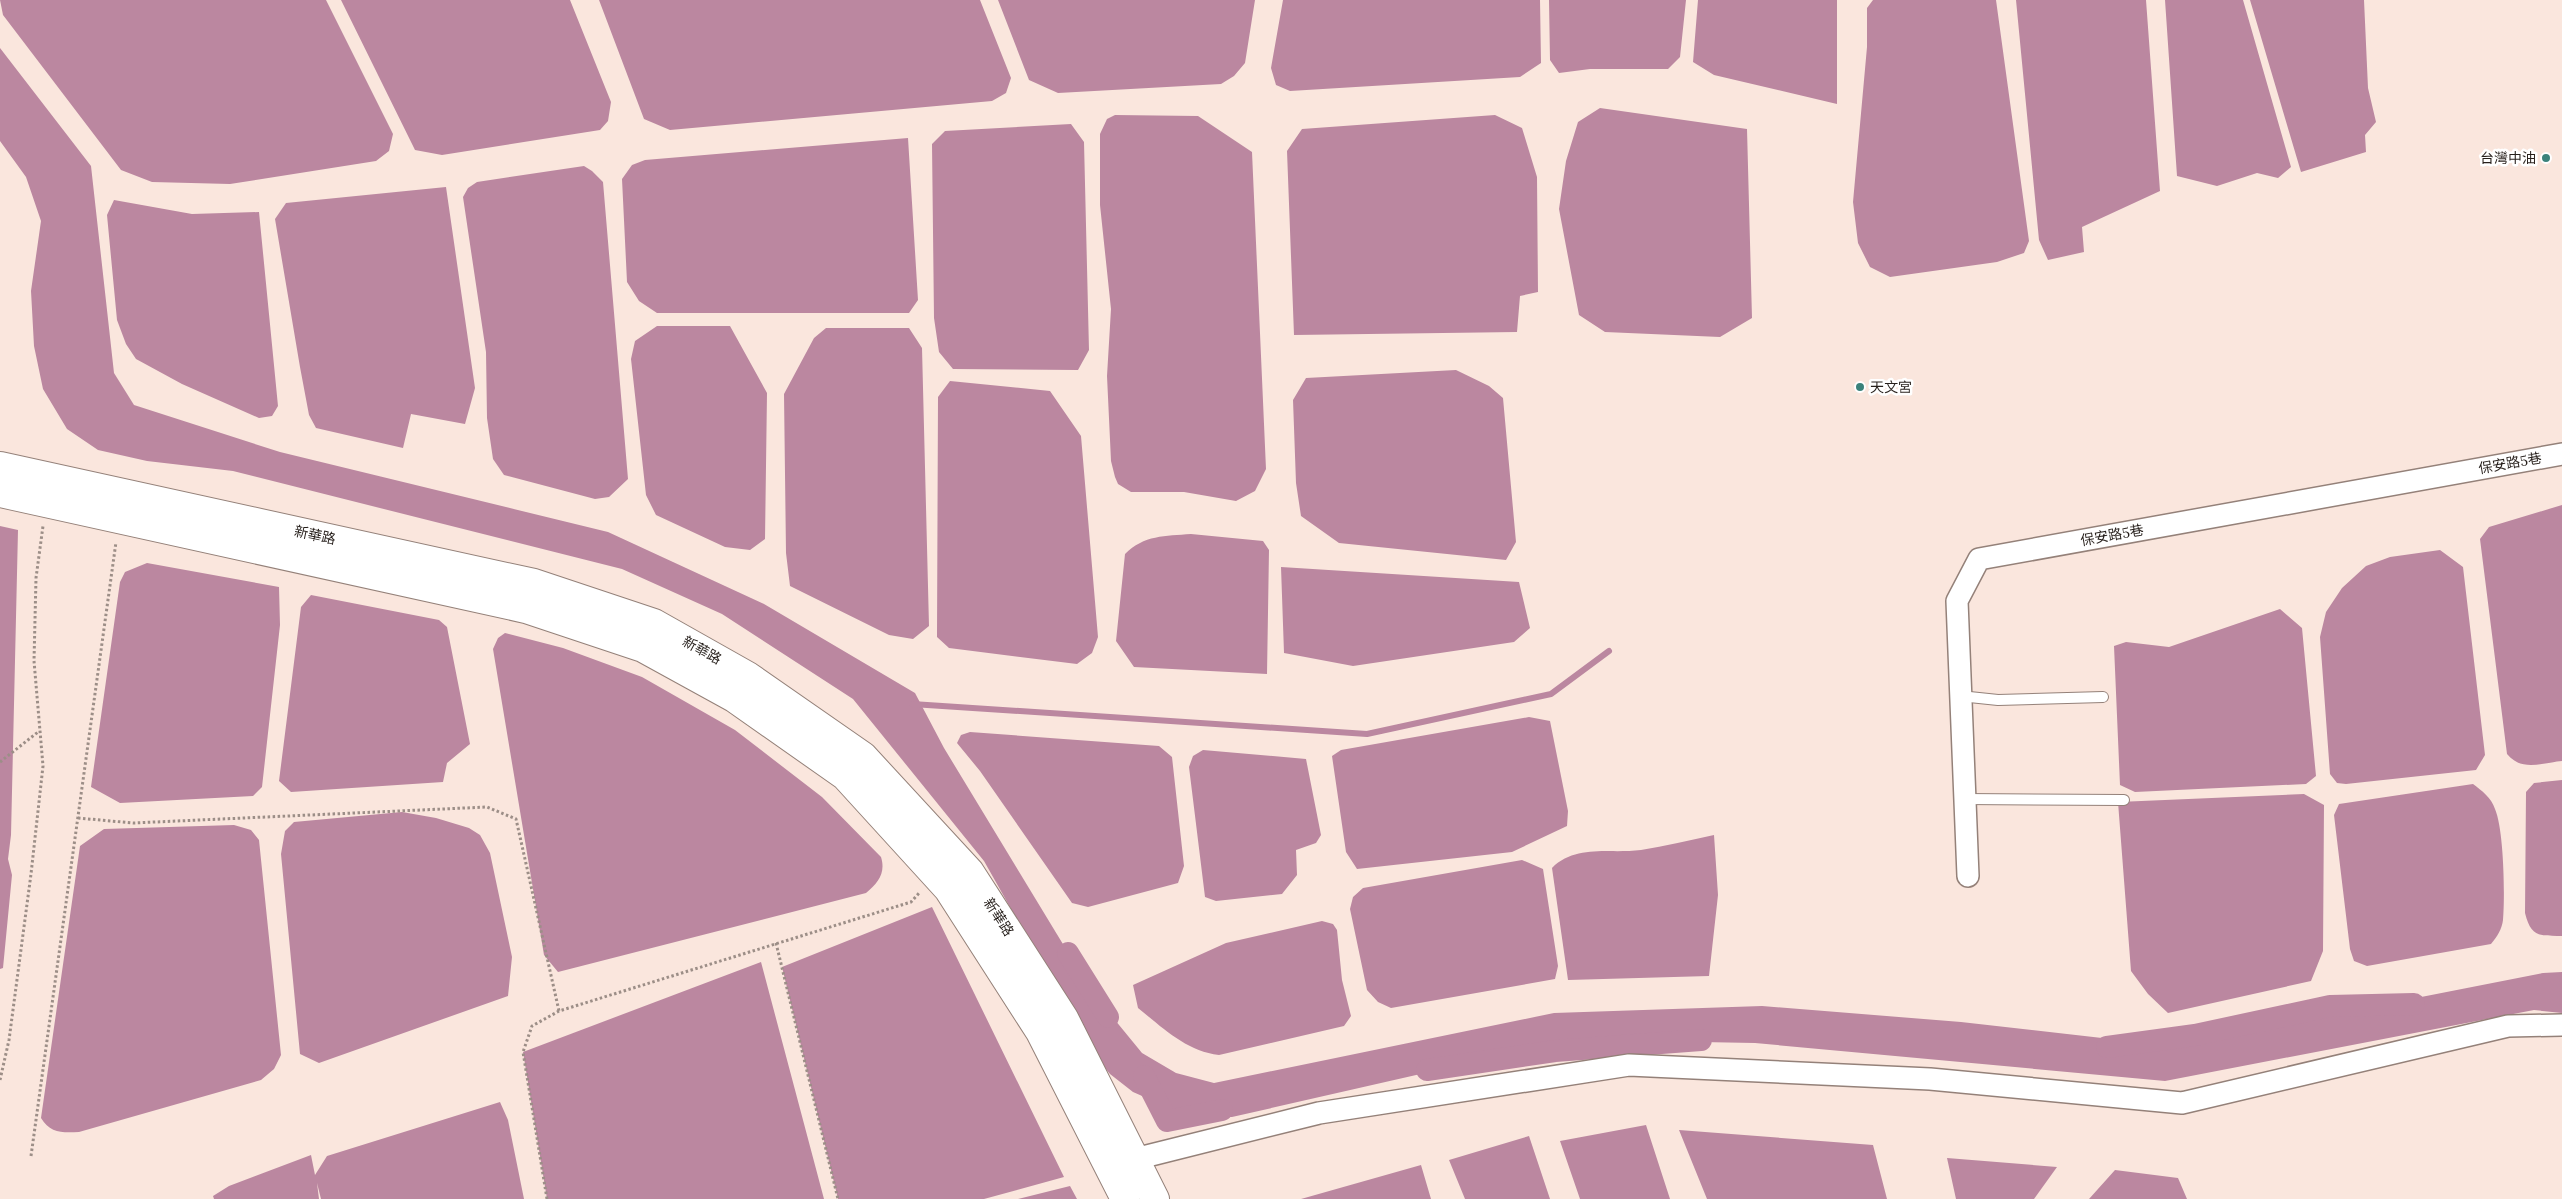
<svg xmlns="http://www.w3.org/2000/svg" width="2562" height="1199" font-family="Lora,'Noto Sans TC',serif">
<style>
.water{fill:#bb87a0}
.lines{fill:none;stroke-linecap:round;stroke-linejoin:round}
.stream{stroke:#bb87a0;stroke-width:6}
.canal{stroke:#bb87a0;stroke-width:22}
.lane-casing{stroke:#948179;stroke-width:12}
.street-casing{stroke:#948179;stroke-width:24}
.secondary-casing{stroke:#948179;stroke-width:30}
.path{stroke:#9c8e87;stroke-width:3;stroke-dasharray:2.5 2.5;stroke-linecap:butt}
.lane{stroke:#fff;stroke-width:10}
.street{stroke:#fff;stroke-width:21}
.secondary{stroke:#fff;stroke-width:28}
.poi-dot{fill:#3b827b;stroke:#fff;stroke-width:2}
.labels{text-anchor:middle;stroke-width:5;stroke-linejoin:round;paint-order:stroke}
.poi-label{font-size:14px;fill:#261f1b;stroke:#fff;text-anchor:end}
.street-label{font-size:14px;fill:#261f1b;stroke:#fff}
</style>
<rect width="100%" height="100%" fill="#fae6dd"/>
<!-- water -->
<path class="water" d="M 0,0 L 326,0 L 393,134 L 389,151 L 376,161 L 230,184 L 152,182 L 121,170 L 3,15 Z
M 341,0 L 570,0 L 611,102 L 608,121 L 600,130 L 442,155 L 415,150 Z
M 599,0 L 980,0 L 1011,78 L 1006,93 L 992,101 L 670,130 L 644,119 Z
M 998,0 L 1255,0 L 1245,63 L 1234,76 L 1221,84 L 1058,93 L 1029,80 Z
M 1283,0 L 1540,0 L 1541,63 L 1520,77 L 1290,91 L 1276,85 L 1271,68 Z
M 1549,0 L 1686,0 L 1680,57 L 1668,69 L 1590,69 L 1559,73 L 1550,60 Z
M 1698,0 L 1837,0 L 1837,104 L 1714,75 L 1693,62 Z
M 1873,0 L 1996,0 L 2029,241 L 2024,253 L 1997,262 L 1890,277 L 1870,267 L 1858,243 L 1853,202 L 1867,47 L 1867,8 Z
M 2016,0 L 2146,0 L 2160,191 L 2082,227 L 2084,252 L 2048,260 L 2039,240 Z
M 2165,0 L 2243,0 L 2291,167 L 2278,178 L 2257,173 L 2217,186 L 2177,176 Z
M 2250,0 L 2364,0 L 2368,88 L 2376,122 L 2365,135 L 2366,152 L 2301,172 Z
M 0,48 L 91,166 L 114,373 L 134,405 L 280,452 L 608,532 L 764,604 L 915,693 L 944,748 L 1092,992 L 1142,1053 L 1176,1073 L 1214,1083 L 1554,1013 L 1762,1006 L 1961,1022 L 2172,1046 L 2543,973 L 2562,972 L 2562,1013 L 2534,1010 L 2165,1081 L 1755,1043 L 1591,1040 L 1539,1047 L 1232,1117 L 1188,1116 L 1133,1092 L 1110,1074 L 1091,1051 L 984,861 L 853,699 L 722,614 L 622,569 L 233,471 L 147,461 L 98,450 L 67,429 L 43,389 L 34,346 L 31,291 L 41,221 L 26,177 L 0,141 Z
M 1600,108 L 1747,129 L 1752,318 L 1720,337 L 1605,332 L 1579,315 L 1559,209 L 1566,161 L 1578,122 Z
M 1115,115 L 1198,116 L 1252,152 L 1266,469 L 1255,491 L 1236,501 L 1184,492 L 1131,492 L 1118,484 L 1115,477 L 1111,461 L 1107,376 L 1111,309 L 1100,205 L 1100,134 L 1107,119 Z
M 1495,115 L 1522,128 L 1537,177 L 1538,292 L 1520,296 L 1517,332 L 1294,335 L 1287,151 L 1302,129 Z
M 1071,124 L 1084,142 L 1089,350 L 1078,370 L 953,369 L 939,352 L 934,318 L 932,144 L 945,131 Z
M 908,138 L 918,300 L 909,313 L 657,313 L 639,301 L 627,282 L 622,179 L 632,165 L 645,160 Z
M 584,166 L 592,171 L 603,182 L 628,479 L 609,497 L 595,499 L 504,475 L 493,459 L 487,418 L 486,352 L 463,197 L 468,188 L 477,182 Z
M 446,187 L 475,388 L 465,424 L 411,414 L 403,448 L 316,428 L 309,415 L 300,367 L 275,219 L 286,203 Z
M 114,200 L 192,214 L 259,212 L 278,406 L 272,416 L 259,418 L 182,384 L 136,359 L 126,344 L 117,320 L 107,215 Z
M 657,326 L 730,326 L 767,393 L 765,539 L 750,550 L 725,547 L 656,515 L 646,495 L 631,359 L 635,341 Z
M 826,328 L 909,328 L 922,348 L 929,626 L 913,639 L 889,635 L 790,586 L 786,553 L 784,394 L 814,338 Z
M 1456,370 L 1489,386 L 1503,398 L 1516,542 L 1506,560 L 1339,543 L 1301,516 L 1296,483 L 1293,400 L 1306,378 Z
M 950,381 L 1050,391 L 1081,436 L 1098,637 L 1092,653 L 1077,664 L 949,648 L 937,637 L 938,397 Z
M 2562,505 L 2562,761 C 2541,763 2522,772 2507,754 L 2480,539 L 2489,527 Z
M 0,526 L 18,530 L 11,835 L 8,859 L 12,875 L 3,968 L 0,969 Z
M 1191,534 L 1263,541 L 1269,550 L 1267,674 L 1134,667 L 1116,641 L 1125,554 C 1144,535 1165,536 1191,534 Z
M 2440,550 L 2463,567 L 2485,755 L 2476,770 L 2346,784 L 2337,783 L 2330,774 L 2320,637 L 2326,612 L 2342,588 L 2366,566 L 2390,557 Z
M 147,563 L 279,587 L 280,625 L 262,787 L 253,796 L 120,803 L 91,787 L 120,582 L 125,572 Z
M 1281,567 L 1519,582 L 1530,628 L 1514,642 L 1353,666 L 1284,653 Z
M 311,595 L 439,620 L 447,627 L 470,744 L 447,763 L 443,782 L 291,792 L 279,781 L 301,607 Z
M 2280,609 L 2302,628 L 2316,776 L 2306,784 L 2135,792 L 2120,785 L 2114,646 L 2126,642 L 2169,647 Z
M 505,633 L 563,648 L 642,677 L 735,730 L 822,797 L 881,857 C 886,873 878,883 866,893 L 558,972 L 544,955 L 493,649 L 498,638 Z
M 1529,717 L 1550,721 L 1568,811 L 1567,826 L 1512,852 L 1357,869 L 1346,852 L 1332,756 L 1341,750 Z
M 970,732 L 1159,746 L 1172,757 L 1184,866 L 1178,883 L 1088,907 L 1072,903 L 980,771 L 957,743 L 961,735 Z
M 1203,750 L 1306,759 L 1321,835 L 1316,843 L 1296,850 L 1297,875 L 1282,894 L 1216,901 L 1205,897 L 1189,767 L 1193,756 Z
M 2562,780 L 2562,936 C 2539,936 2531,937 2525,913 L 2526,792 L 2534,783 Z
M 2473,784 C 2482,791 2491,797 2495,809 C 2504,830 2505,896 2503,920 C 2502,929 2497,937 2491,944 L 2367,966 L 2354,961 L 2350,949 L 2334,815 L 2339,804 Z
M 2304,794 L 2324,805 L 2323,951 L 2311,981 L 2168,1013 L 2148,994 L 2131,971 L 2118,802 Z
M 402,812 L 436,818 L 469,828 L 480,835 L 490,853 L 512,957 L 508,996 L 319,1063 L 300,1054 L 281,854 L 285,831 L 294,822 Z
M 234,825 L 251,830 L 259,840 L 281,1055 L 274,1069 L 261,1080 L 79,1132 C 62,1133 50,1133 41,1118 L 80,846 L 104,829 Z
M 1714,835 L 1718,895 L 1709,976 L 1568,980 L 1552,868 C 1576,844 1610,854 1641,850 C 1665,846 1690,840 1714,835 Z
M 1522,860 L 1543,869 L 1558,966 L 1555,979 L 1391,1008 L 1378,1002 L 1367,990 L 1350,909 L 1353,897 L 1363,888 Z
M 932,907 L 1064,1177 L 984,1199 L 838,1199 L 782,967 Z
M 1322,921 L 1333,924 L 1337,930 L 1342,980 L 1351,1016 L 1344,1026 L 1219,1055 C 1186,1051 1163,1028 1138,1008 L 1133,985 L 1226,943 Z
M 761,962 L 824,1199 L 547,1199 L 523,1052 Z
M 500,1102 L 508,1120 L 524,1199 L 321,1199 L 317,1183 L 319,1199 L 214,1199 L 213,1196 L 229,1186 L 311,1155 L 315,1175 L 327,1156 Z
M 1646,1125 L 1670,1199 L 1580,1199 L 1560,1141 Z
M 1679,1130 L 1873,1145 L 1887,1199 L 1707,1199 Z
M 1529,1136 L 1550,1199 L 1465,1199 L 1449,1160 Z
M 1947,1158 L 2057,1167 L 2034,1199 L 1956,1199 Z
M 1421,1165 L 1431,1199 L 1301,1199 Z
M 2115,1170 L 2178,1178 L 2187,1199 L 2089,1199 Z
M 1070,1186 L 1077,1199 L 1018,1199 Z"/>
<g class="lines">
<!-- stream -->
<path class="stream" d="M 912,704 L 1367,734 L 1551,694 L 1609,651"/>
<!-- canal -->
<path class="canal" d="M 1068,953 L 1108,1017
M 2107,1047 L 2195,1035 L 2330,1006 L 2414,1004
M 1427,1070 L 1555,1051 L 1701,1040
M 1144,1076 L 1167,1121 L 1222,1110"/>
<!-- lane casing -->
<g class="lane-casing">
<path id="lane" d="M 1960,696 L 1998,700 L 2103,697
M 1963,799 L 2124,800"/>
</g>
<!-- street casing -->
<g class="street-casing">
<path id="street" d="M 1968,876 L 1957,601 L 1979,559 L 2562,454
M 1135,1159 L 1319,1113 L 1629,1065 L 1930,1079 L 2182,1103 L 2508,1026 L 2562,1025"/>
</g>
<!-- secondary casing -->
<g class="secondary-casing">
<path id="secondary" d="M 0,466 L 534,583 L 654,623 L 748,676 L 863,756 L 970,872 L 1064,1018 L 1155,1199
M 0,493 L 526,609 L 643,648 L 734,698 L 845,776 L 948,889 L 1040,1032 L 1125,1199"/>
</g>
<!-- path -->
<path class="path" d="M 0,762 L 38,732
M 78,818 L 133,823 L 487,807 L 516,819 L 559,1011
M 776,943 L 838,1199
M 0,1080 L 9,1040 L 31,874 L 43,766 L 34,661 L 36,578 L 43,526
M 31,1156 L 116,542
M 547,1199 L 523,1052 L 532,1026 L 559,1011 L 911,902 L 920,892"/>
<!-- lane -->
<use href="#lane" class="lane"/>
<!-- street -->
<use href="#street" class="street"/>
<!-- secondary -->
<use href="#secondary" class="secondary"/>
</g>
<!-- markers -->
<g class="poi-dot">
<circle cx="2546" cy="158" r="5"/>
<circle cx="1860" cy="387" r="5"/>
</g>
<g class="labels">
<!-- poi labels -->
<g class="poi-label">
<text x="2536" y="163">台灣中油</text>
<text x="1870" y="392" text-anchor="start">天文宮</text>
</g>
<!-- street labels -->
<g class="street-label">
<text transform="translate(2510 463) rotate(-10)" y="5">保安路5巷</text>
<text transform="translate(315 535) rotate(12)" y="5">新華路</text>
<text transform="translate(2112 535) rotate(-10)" y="5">保安路5巷</text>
<text transform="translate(702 650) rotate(29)" y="5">新華路</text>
<text transform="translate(999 917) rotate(57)" y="5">新華路</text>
</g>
</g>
</svg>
